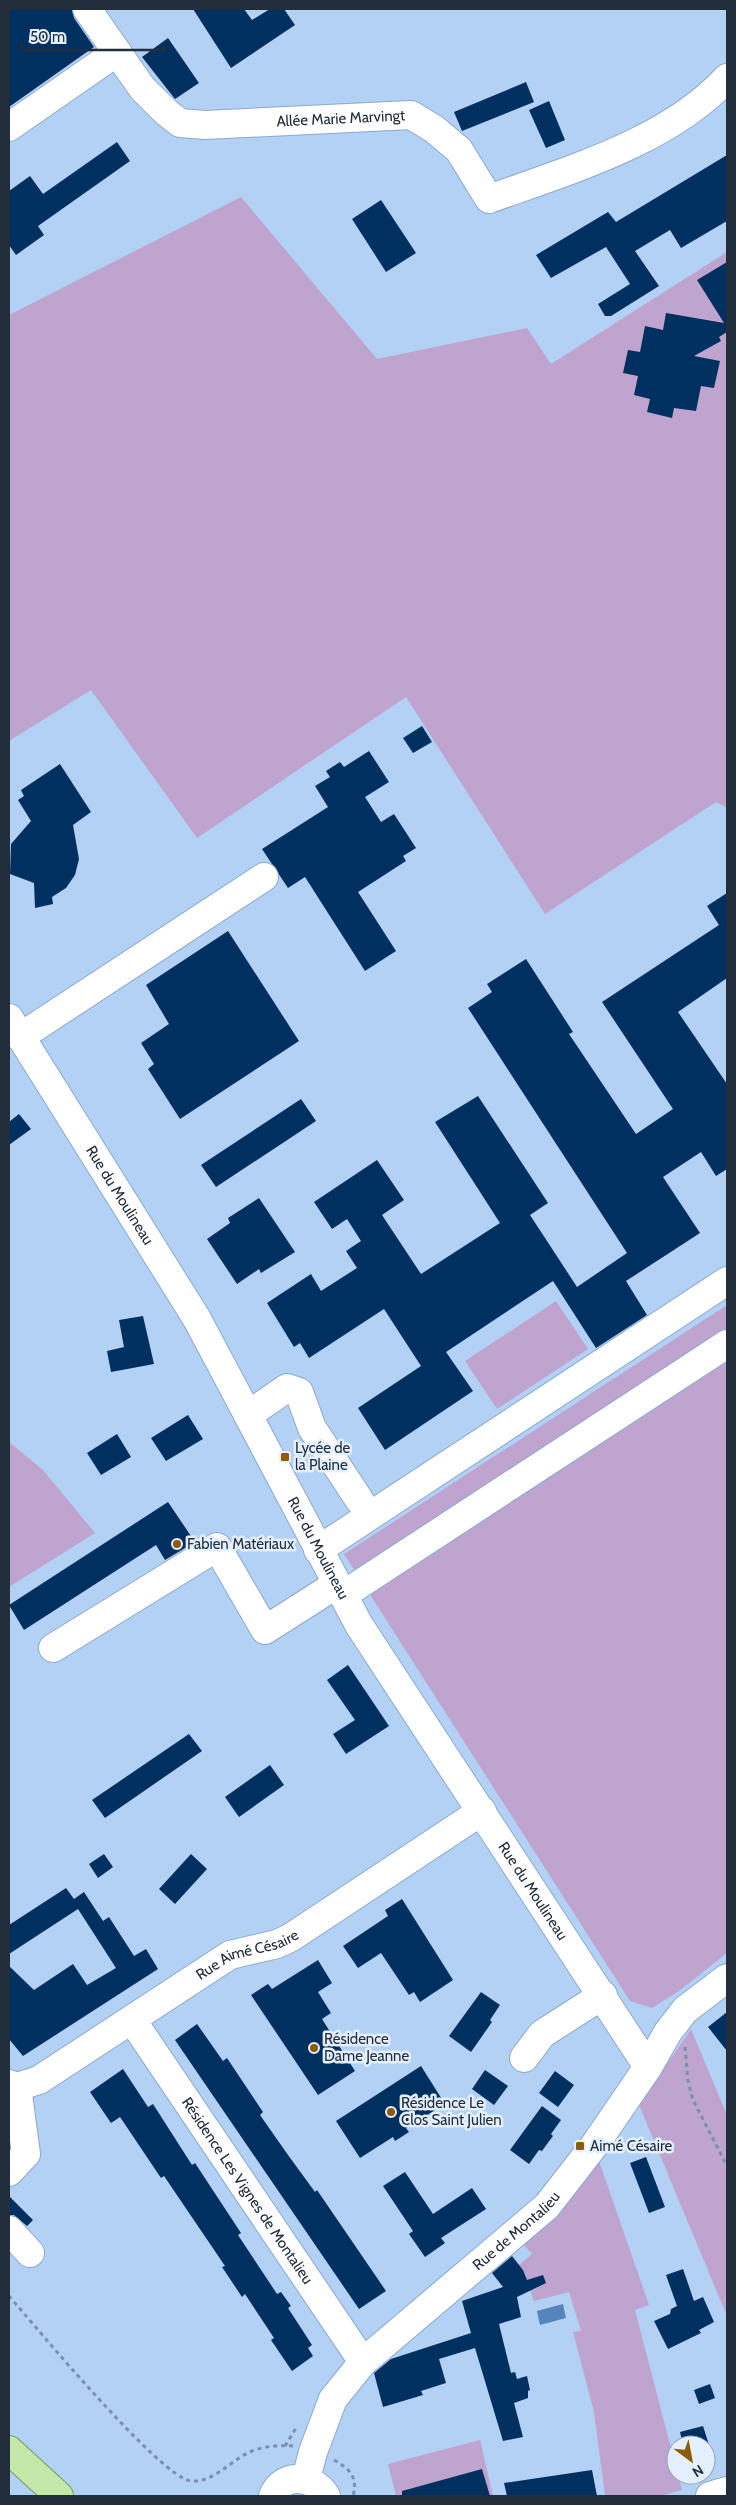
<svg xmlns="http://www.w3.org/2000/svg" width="736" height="2505" font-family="Cabin,sans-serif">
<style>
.green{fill:#c0a4d0}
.water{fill:#5684bb}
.building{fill:#003060}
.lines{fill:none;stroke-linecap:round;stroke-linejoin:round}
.minor-casing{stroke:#8ca9cc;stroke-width:30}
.major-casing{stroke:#729d5d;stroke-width:30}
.path{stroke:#7990ab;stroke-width:3;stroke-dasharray:4 4;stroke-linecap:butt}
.minor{stroke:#fff;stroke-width:28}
.major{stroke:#c4e8a9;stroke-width:28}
.poi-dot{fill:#8c5b03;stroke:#e4f0ff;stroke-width:2}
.labels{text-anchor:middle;stroke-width:5;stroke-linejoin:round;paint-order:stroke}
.street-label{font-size:15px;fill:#222e3c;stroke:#e4f0ff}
.poi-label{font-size:15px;fill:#222e3c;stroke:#e4f0ff;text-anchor:start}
</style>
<rect width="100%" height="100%" fill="#b3d1f5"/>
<!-- green -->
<path class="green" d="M 241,197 L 377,359 L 527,328 L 551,364 L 727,252 L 727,808 L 716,802 L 545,914 L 406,697 L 197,838 L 91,690 L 9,741 L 9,315 Z
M 556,1301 L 588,1349 L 497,1409 L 465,1361 Z
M 727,1305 L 727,1953 L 679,1991 L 652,2008 L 630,2001 L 344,1554 Z
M 9,1442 L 43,1470 L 95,1533 L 9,1587 Z
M 691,2029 L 727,2115 L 727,2316 L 639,2105 Z
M 598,2158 L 649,2305 L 635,2310 L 682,2490 L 660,2496 L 605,2496 L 594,2412 L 573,2332 L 581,2331 L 569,2292 L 534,2301 L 523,2270 L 519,2265 L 532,2254 L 523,2244 L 565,2204 Z
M 480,2440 L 493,2496 L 396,2496 L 388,2464 Z"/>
<!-- water -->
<path class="water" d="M 563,2304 L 566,2318 L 540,2325 L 537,2311 Z"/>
<!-- building -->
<path class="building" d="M 9,9 L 72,9 L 74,18 L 94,47 L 9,107 Z
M 193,9 L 244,9 L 252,20 L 270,9 L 284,9 L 295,25 L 231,68 Z
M 168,38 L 199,83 L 175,99 L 142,57 Z
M 526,82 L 534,102 L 462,131 L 454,112 Z
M 549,101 L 565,140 L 546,148 L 529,110 Z
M 117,142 L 130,161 L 38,226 L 44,235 L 16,255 L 9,245 L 9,191 L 30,176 L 43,194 Z
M 727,155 L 727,221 L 681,248 L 670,230 L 635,251 L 659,286 L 611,316 L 605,316 L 598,304 L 630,284 L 606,247 L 551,278 L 536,255 L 608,212 L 616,222 Z
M 381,200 L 416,253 L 386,272 L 352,219 Z
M 727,262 L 727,332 L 719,337 L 721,341 L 694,356 L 720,361 L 714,388 L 701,386 L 696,411 L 674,408 L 672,418 L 647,412 L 650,399 L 634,395 L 638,376 L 623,373 L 628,350 L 640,352 L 645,326 L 663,330 L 666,313 L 724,323 L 697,280 Z
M 422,726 L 432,742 L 413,753 L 403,738 Z
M 369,751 L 389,782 L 365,797 L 381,822 L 394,814 L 416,848 L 403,856 L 406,861 L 358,892 L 396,951 L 365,971 L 305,877 L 288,888 L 262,849 L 328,807 L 315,786 L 330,777 L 326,771 L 340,762 L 344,767 Z
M 60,764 L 91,812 L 73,825 L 79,859 L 75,875 L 66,888 L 52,897 L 53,904 L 35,908 L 34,883 L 10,874 L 11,844 L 31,821 L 18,800 L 24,796 L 21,790 Z
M 727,893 L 727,978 L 678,1012 L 727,1084 L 727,1169 L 716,1176 L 701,1152 L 663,1177 L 700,1233 L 626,1281 L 647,1315 L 596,1348 L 553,1281 L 446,1352 L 473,1391 L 385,1450 L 358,1408 L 421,1366 L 384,1309 L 309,1358 L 300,1343 L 294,1347 L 267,1303 L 311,1274 L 321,1291 L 357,1268 L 346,1251 L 361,1241 L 347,1219 L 332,1229 L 314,1202 L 377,1160 L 404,1200 L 382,1215 L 421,1274 L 500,1223 L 435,1122 L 478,1096 L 548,1203 L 530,1215 L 577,1287 L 627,1253 L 468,1008 L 492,992 L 487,984 L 526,959 L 573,1032 L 569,1034 L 636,1134 L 673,1109 L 602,1002 L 719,925 L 707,906 Z
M 228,931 L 299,1041 L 180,1119 L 148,1069 L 154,1064 L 141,1043 L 169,1024 L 146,985 Z
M 301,1099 L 316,1121 L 216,1187 L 201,1165 Z
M 19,1114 L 31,1129 L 9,1145 L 9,1122 Z
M 259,1198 L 295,1252 L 261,1273 L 259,1269 L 237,1284 L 207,1239 L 230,1223 L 228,1218 Z
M 143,1316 L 154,1364 L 111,1372 L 107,1351 L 124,1347 L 119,1320 Z
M 188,1415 L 203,1439 L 166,1461 L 151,1438 Z
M 117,1434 L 131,1457 L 101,1475 L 87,1453 Z
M 168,1502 L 195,1542 L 165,1560 L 156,1545 L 24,1630 L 9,1605 Z
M 348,1665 L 389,1726 L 346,1754 L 333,1734 L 355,1720 L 327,1680 Z
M 189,1734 L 202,1751 L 105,1818 L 92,1800 Z
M 270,1765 L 284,1785 L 239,1817 L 225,1797 Z
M 104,1854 L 113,1867 L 98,1878 L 89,1864 Z
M 191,1854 L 207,1869 L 175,1904 L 159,1889 Z
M 66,1888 L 74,1899 L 84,1892 L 103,1921 L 109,1917 L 134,1956 L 146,1949 L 158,1969 L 23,2056 L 9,2039 L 9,1966 L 34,1990 L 73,1964 L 87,1985 L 116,1968 L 78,1909 L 9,1954 L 9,1925 Z
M 402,1899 L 453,1980 L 420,2002 L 414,1992 L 409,1995 L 381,1953 L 358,1968 L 343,1946 L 388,1916 L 385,1910 Z
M 318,1960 L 332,1983 L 318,1992 L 331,2013 L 322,2019 L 355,2071 L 318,2095 L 251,1995 L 268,1984 L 272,1989 Z
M 481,1992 L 500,2005 L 490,2020 L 492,2022 L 471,2052 L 449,2036 Z
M 727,2012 L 727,2051 L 708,2027 Z
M 197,2024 L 223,2061 L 227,2058 L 263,2112 L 260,2115 L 288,2155 L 315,2192 L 317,2190 L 386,2291 L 359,2309 L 175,2040 Z
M 421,2066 L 445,2104 L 406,2128 L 409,2132 L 395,2141 L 393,2137 L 360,2158 L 336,2121 Z
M 123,2069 L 148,2107 L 153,2104 L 192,2165 L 195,2163 L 241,2233 L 238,2235 L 277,2294 L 281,2292 L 291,2306 L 288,2308 L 312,2345 L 308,2348 L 313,2356 L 292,2371 L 271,2340 L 274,2338 L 245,2294 L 242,2297 L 222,2267 L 225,2266 L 164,2176 L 161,2178 L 120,2117 L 111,2123 L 90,2092 Z
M 485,2070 L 508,2086 L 494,2105 L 472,2089 Z
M 555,2071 L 574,2085 L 558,2107 L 539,2093 Z
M 542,2106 L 561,2120 L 551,2134 L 553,2136 L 547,2144 L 542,2151 L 539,2150 L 529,2164 L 510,2150 Z
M 646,2157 L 665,2207 L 649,2213 L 630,2163 Z
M 405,2172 L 433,2214 L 472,2188 L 486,2209 L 441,2238 L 445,2243 L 425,2257 L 409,2234 L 413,2231 L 383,2186 Z
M 9,2196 L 33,2220 L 27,2226 L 14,2215 L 9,2215 Z
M 512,2256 L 523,2270 L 527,2280 L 543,2275 L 546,2283 L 517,2297 L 521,2317 L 499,2324 L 511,2373 L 515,2372 L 517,2379 L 527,2376 L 530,2390 L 528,2391 L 528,2398 L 514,2403 L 523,2437 L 503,2441 L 475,2348 L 439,2359 L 446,2383 L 421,2391 L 423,2395 L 383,2407 L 374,2373 L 391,2359 L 471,2333 L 462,2301 L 503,2287 L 492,2273 Z
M 683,2269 L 694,2301 L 703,2297 L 714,2322 L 699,2330 L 701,2333 L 668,2349 L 654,2321 L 670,2314 L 671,2309 L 677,2306 L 666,2275 Z
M 710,2384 L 715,2398 L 699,2404 L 694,2390 Z
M 703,2426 L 709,2445 L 683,2445 L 680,2432 Z
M 482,2469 L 490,2496 L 402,2496 L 402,2491 Z
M 592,2470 L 597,2496 L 507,2496 L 504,2483 Z"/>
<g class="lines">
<!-- minor casing -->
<g class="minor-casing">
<g id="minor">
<path id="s1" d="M 87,9 L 142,88 L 166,112 L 180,123 L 205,125 L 411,115 L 434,129 L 459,150 L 489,199 C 569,170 668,142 727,78"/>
<path d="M 9,127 L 117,52"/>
<path id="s2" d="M 9,1018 L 197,1319 L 359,1625 L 648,2067"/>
<path d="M 20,1037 L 264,877"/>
<path d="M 248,1415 L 287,1388 L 299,1392 L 312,1428 L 360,1501"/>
<path d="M 318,1550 L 727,1281"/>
<path d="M 343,1595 L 727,1344"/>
<path d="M 53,1648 L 217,1547 L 265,1630 L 337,1584"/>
<path id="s3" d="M 132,2020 L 363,2362"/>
<path d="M 524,2058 L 542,2034 L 603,1995"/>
<path id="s4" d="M 9,2084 L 17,2087 L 39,2080 L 230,1955 L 277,1944 L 290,1938 L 482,1811"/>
<path d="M 9,2172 L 26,2154 L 17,2087"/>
<path d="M 9,2230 L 30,2253"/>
<path id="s5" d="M 306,2479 L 313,2452 L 333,2399 L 363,2362 L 547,2206 L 596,2143 L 648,2067 L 668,2032 L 685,2010 L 727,1978"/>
<path d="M 273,2496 C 283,2471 314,2476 326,2496"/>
<path d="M 710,2496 L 727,2491"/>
</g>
</g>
<!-- major casing -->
<g class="major-casing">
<path id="major" d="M 9,2450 L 59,2496"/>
</g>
<!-- path -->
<path class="path" d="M 685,2047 L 688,2081 L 693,2100 L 727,2166
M 9,2296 C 35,2326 161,2478 191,2481 C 214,2483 232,2459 252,2451 C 266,2446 278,2445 293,2446
M 285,2446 L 296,2428
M 334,2460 C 350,2469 358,2477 353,2496"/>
<!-- minor -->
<use href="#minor" class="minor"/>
<!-- major -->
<use href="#major" class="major"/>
</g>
<!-- markers -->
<g class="poi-dot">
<rect x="280" y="1452" width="10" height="10" rx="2.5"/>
<circle cx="177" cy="1544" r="5"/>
<circle cx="314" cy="2048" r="5"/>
<circle cx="391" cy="2112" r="5"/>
<rect x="575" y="2141" width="10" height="10" rx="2.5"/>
</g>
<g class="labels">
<!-- street labels -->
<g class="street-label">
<text dy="5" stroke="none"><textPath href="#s1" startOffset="309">Allée Marie Marvingt</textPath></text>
<text dy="5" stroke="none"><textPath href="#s2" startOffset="209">Rue du Moulineau</textPath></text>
<text dy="5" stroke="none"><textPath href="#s2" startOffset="614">Rue du Moulineau</textPath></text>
<text dy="5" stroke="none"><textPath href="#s2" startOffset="1019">Rue du Moulineau</textPath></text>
<text dy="5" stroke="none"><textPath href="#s4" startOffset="276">Rue Aimé Césaire</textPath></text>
<text dy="5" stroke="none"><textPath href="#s3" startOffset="206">Résidence Les Vignes de Montalieu</textPath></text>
<text dy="5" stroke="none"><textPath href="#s5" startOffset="334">Rue de Montalieu</textPath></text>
</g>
<!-- poi labels -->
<g class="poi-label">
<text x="295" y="1453">Lycée de<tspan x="295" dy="17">la Plaine</tspan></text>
<text x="187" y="1549">Fabien Matériaux</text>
<text x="324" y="2044">Résidence<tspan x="324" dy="17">Dame Jeanne</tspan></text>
<text x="401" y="2108">Résidence Le<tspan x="401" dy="17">Clos Saint Julien</tspan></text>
<text x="590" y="2151">Aimé Césaire</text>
</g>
</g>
<!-- border -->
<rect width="736" height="2505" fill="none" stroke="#222e3c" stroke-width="20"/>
<!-- north arrow -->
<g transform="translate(691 2460) rotate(148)"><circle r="24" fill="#e4f0ff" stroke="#96a2b1"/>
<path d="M0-4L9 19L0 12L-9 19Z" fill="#8c5b03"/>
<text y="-8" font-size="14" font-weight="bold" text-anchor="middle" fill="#222e3c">N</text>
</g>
<!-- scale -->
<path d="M22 42v8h142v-8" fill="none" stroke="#222e3c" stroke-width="2.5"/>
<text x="30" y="42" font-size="15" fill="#222e3c" stroke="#e4f0ff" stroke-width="4" paint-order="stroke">50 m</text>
</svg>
